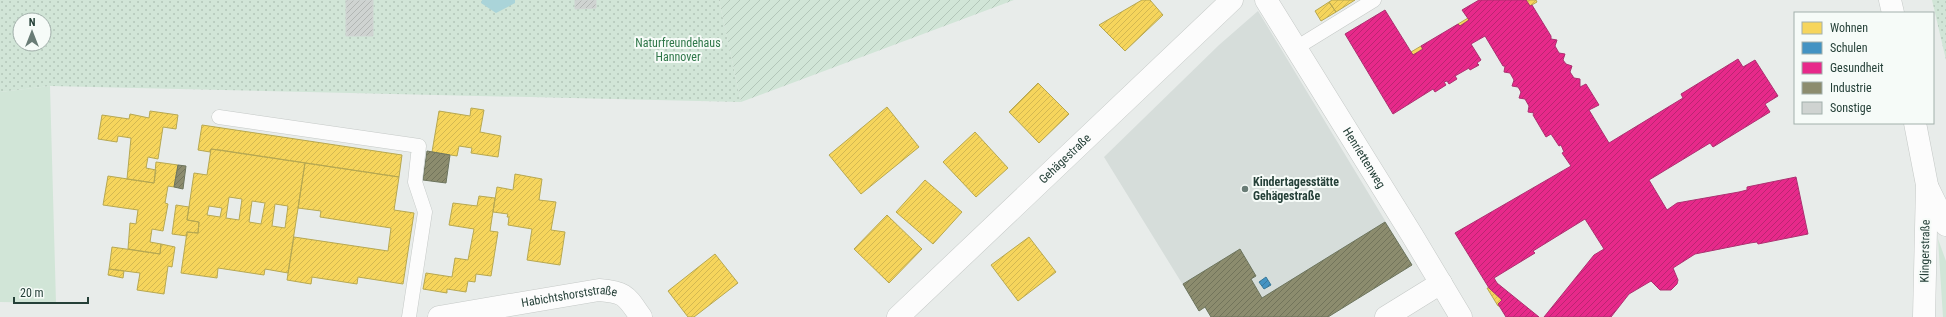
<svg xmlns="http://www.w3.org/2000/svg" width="1946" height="317" font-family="'Roboto Condensed',sans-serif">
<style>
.built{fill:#d6ddda}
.grass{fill:#d1e5d7}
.park{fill:url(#park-dots);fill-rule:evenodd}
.garden{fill:url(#garden-furrows)}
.water{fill:#aad4d9}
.homes{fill:url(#homes-hatch);stroke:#b7a851;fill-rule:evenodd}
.schools{fill:url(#schools-hatch);stroke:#3a7a99}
.health{fill:url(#health-hatch);stroke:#ad3071}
.industry{fill:url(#industry-hatch);stroke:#6d755e}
.building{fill:url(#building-hatch);stroke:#d0d5d3}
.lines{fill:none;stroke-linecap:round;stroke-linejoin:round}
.service-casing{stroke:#c5c9c7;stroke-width:15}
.minor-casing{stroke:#c5c9c7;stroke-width:23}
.tertiary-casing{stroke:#c5c9c7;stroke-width:23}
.service{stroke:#fcfcfc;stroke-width:14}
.minor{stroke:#fcfcfc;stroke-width:22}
.tertiary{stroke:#fcfcfc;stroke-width:22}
.poi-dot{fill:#697c76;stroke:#f6fbf8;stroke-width:1.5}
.labels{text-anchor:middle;stroke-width:4;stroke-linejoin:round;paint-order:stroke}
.park-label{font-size:12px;fill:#2f7749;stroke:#f6fbf8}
.street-label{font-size:12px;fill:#254038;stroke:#f6fbf8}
.poi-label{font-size:12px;font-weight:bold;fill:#254038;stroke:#f6fbf8;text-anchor:start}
</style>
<defs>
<pattern id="park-dots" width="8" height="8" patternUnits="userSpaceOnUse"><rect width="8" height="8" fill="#d1e5d7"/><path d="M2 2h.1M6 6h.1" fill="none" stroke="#b3c6b9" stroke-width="1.8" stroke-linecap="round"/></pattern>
<pattern id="garden-furrows" width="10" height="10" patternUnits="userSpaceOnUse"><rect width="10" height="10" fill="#d1e5d7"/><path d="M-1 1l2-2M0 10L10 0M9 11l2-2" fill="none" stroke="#b3c6b9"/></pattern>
<pattern id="homes-hatch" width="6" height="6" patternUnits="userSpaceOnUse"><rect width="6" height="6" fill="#f6d55c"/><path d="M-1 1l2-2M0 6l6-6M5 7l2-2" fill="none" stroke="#d3b851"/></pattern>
<pattern id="schools-hatch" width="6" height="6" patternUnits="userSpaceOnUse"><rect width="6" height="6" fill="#4393c3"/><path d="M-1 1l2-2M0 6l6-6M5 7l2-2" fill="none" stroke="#38799f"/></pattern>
<pattern id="health-hatch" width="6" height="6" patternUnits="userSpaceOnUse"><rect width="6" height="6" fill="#e7298a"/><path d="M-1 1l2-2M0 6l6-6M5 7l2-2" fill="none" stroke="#bb2572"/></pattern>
<pattern id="industry-hatch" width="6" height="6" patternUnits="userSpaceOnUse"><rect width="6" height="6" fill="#8c8c6e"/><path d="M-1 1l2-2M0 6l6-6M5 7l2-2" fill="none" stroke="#72745b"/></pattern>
<pattern id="building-hatch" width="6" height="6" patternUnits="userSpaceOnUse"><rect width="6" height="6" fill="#cfd3d1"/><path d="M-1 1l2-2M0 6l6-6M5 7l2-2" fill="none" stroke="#b2b6b4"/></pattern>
</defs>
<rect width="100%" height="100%" fill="#e8ecea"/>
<!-- built -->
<path class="built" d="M 1258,11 L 1412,265 L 1328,317 L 1211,317 L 1205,307 L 1199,311 L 1104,157 L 1219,45 Z"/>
<!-- grass -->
<path class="grass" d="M 50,86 L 56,303 L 0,302 L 0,92 Z
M 1938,239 L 1946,261 L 1946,317 L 1943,317 Z"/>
<!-- park -->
<path class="park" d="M 0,0 L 719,0 L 741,102 L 50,86 L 0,92 ZM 20,20 L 44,20 L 44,44 L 20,44 Z
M 1932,0 L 1946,0 L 1946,60 Z"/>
<!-- garden -->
<path class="garden" d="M 719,0 L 1014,0 L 741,102 Z"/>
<!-- water -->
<path class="water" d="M 482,0 L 515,0 L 515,3 L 496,13 L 481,3 Z"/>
<!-- homes -->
<path class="homes" d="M 1142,0 L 1150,0 L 1163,15 L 1125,51 L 1099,25 Z
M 1332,0 L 1355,0 L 1336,12 L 1329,2 Z
M 1526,0 L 1536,0 L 1537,2 L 1530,6 Z
M 1329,2 L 1336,12 L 1321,21 L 1315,11 Z
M 1468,18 L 1469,20 L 1460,26 L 1458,24 Z
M 1421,46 L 1423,49 L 1413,55 L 1411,52 Z
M 1038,83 L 1069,114 L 1039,143 L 1009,112 Z
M 887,107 L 919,147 L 861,194 L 829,155 Z
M 471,108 L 484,110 L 480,132 L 501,136 L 498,157 L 471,153 L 472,148 L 459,146 L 457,156 L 432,152 L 439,111 L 470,116 Z
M 150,111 L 178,115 L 176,129 L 163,127 L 158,159 L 148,157 L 146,168 L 156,170 L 154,183 L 127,179 L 131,138 L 118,136 L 117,142 L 98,139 L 102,115 L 129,119 L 130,114 L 149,118 Z
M 202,125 L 402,155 L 399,177 L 220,150 L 211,149 L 210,152 L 198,150 Z
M 975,132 L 1008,168 L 976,197 L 943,162 Z
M 211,149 L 305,163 L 288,273 L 265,269 L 264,275 L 218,268 L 217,278 L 181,273 L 187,232 L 198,233 L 199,222 L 187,220 L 194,173 L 207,175 ZM 229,197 L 242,199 L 239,220 L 226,218 ZM 252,201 L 265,203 L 261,224 L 249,222 ZM 275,204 L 288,206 L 285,228 L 272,226 ZM 209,206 L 222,208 L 220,217 L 207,215 Z
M 156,162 L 178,165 L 174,187 L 168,186 L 165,203 L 168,204 L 163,231 L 152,229 L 150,242 L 161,244 L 160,254 L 128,249 L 130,223 L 136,224 L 138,210 L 103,205 L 108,176 L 154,183 Z
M 305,163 L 399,177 L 394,210 L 414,213 L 403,284 L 358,277 L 357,284 L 312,277 L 311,284 L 287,280 L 294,237 L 388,251 L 391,228 L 320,217 L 321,211 L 298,208 Z
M 515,174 L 542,179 L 539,200 L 556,202 L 551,230 L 565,232 L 560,265 L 527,260 L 532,229 L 508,225 L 509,217 L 507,217 L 508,214 L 493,212 L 497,187 L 513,190 Z
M 925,180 L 962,212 L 933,244 L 896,212 Z
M 479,196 L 495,198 L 490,231 L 498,232 L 491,276 L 476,274 L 475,282 L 468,281 L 466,292 L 447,289 L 447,293 L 423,289 L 426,273 L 452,277 L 455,258 L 468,260 L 474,229 L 449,225 L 453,203 L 477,206 Z
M 176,205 L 189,207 L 187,220 L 199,222 L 198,233 L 187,232 L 187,236 L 172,234 Z
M 887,215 L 922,249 L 889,283 L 854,249 Z
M 1029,237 L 1056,272 L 1018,301 L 991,265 Z
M 161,244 L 175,247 L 172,267 L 168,266 L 164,294 L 137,290 L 140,273 L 109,269 L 112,247 L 160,254 Z
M 715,254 L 738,283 L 694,317 L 688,317 L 668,291 Z
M 109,269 L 124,271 L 123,278 L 108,275 Z
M 1487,288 L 1489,288 L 1502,300 L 1498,304 L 1499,306 L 1498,306 Z"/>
<!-- schools -->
<path class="schools" d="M 1266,277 L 1271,285 L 1264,289 L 1259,282 Z"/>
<!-- health -->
<path class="health" d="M 1479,0 L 1526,0 L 1530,6 L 1532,5 L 1551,36 L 1551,39 L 1557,40 L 1555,46 L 1559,53 L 1565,54 L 1563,60 L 1566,64 L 1572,66 L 1570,72 L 1574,78 L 1580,79 L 1580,87 L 1586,84 L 1599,105 L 1589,110 L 1609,143 L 1683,98 L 1681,94 L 1738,59 L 1743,67 L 1755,60 L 1778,96 L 1765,104 L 1770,112 L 1713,147 L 1710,143 L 1649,180 L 1667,210 L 1677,203 L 1739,192 L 1747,190 L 1747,187 L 1796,177 L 1808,234 L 1758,244 L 1757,242 L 1750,243 L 1695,254 L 1673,268 L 1678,280 L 1677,284 L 1671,290 L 1660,290 L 1651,281 L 1629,294 L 1611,317 L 1544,317 L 1594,255 L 1604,249 L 1585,219 L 1533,251 L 1535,253 L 1494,278 L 1497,283 L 1539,317 L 1506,317 L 1498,304 L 1502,300 L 1489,288 L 1455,233 L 1571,166 L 1562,153 L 1564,152 L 1561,145 L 1559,146 L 1551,134 L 1546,137 L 1533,115 L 1534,113 L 1528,112 L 1529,106 L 1525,99 L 1519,98 L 1521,92 L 1518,87 L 1512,86 L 1514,80 L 1510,73 L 1504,72 L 1505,66 L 1503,66 L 1485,36 L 1471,44 L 1481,60 L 1477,63 L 1479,65 L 1470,70 L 1469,68 L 1455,76 L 1457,79 L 1449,84 L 1447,81 L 1444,82 L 1446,85 L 1435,92 L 1433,89 L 1393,114 L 1345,34 L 1385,10 L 1413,55 L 1423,49 L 1421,46 L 1458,24 L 1460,26 L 1469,20 L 1462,10 Z"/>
<!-- industry -->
<path class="industry" d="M 427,151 L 450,155 L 446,183 L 423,180 Z
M 178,165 L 186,166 L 183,189 L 174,187 Z
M 1385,222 L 1412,265 L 1328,317 L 1211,317 L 1205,307 L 1199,311 L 1183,284 L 1240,249 L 1256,276 L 1251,279 L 1262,298 Z"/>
<!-- building -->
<path class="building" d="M 346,0 L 373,0 L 373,36 L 346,36 Z
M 575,0 L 596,0 L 596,8 L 575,9 Z"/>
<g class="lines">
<!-- service casing -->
<g class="service-casing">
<path id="service" d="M 1296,48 L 1374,0
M 219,117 L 419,146 L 415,182 L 425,212 L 409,317"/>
</g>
<!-- minor casing -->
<g class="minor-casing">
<g id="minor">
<path id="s1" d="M 1266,0 L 1412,235 L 1461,317"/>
<path id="s2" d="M 439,317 L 599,290 C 626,292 626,296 641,317"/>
<path d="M 1386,317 L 1441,283"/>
</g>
</g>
<!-- tertiary casing -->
<g class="tertiary-casing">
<g id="tertiary">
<path d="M 1890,0 L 1893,13"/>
<path d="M 1915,123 L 1927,185 L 1924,317"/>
<path d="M 1928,188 L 1946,225"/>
<path id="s3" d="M 898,317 L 1232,0"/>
</g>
</g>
<!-- service -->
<use href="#service" class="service"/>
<!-- minor -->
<use href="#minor" class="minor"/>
<!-- tertiary -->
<use href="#tertiary" class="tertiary"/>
</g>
<!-- markers -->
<circle class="poi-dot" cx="1245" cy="189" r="4"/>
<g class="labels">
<!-- park labels -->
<g class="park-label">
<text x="678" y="47">Naturfreundehaus<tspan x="678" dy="14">Hannover</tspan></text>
</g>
<!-- street labels -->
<g class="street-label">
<text dy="4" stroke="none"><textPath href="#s3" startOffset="230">Gehägestraße</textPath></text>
<text dy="4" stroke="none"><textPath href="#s1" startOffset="186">Henriettenweg</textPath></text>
<text transform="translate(1925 251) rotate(-89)" y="4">Klingerstraße</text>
<text dy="4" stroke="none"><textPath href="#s2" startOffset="132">Habichtshorststraße</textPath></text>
</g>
<!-- poi labels -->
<g class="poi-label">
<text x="1253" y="186">Kindertagesstätte<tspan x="1253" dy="14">Gehägestraße</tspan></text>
</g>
</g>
<!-- legend -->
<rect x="1794" y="12" width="140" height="112" fill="#f6fbf8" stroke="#a2b0ab"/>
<rect x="1802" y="22" width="20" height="12" fill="#f6d55c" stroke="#a2b0ab"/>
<text x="1830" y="32" font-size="12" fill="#254038">Wohnen</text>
<rect x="1802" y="42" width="20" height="12" fill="#4393c3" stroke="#a2b0ab"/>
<text x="1830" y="52" font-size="12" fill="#254038">Schulen</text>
<rect x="1802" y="62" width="20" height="12" fill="#e7298a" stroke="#a2b0ab"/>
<text x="1830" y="72" font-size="12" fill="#254038">Gesundheit</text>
<rect x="1802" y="82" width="20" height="12" fill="#8c8c6e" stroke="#a2b0ab"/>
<text x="1830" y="92" font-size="12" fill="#254038">Industrie</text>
<rect x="1802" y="102" width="20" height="12" fill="#cfd3d1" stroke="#a2b0ab"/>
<text x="1830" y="112" font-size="12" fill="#254038">Sonstige</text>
<!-- north arrow -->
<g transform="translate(32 32)"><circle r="19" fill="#f6fbf8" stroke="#a2b0ab"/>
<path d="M0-3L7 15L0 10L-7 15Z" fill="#697c76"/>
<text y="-6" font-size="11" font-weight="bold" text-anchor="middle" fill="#254038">N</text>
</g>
<!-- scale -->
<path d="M14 297v6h74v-6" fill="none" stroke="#254038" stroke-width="2"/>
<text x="20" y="297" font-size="12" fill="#254038" stroke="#f6fbf8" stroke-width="3" paint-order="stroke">20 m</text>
</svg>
